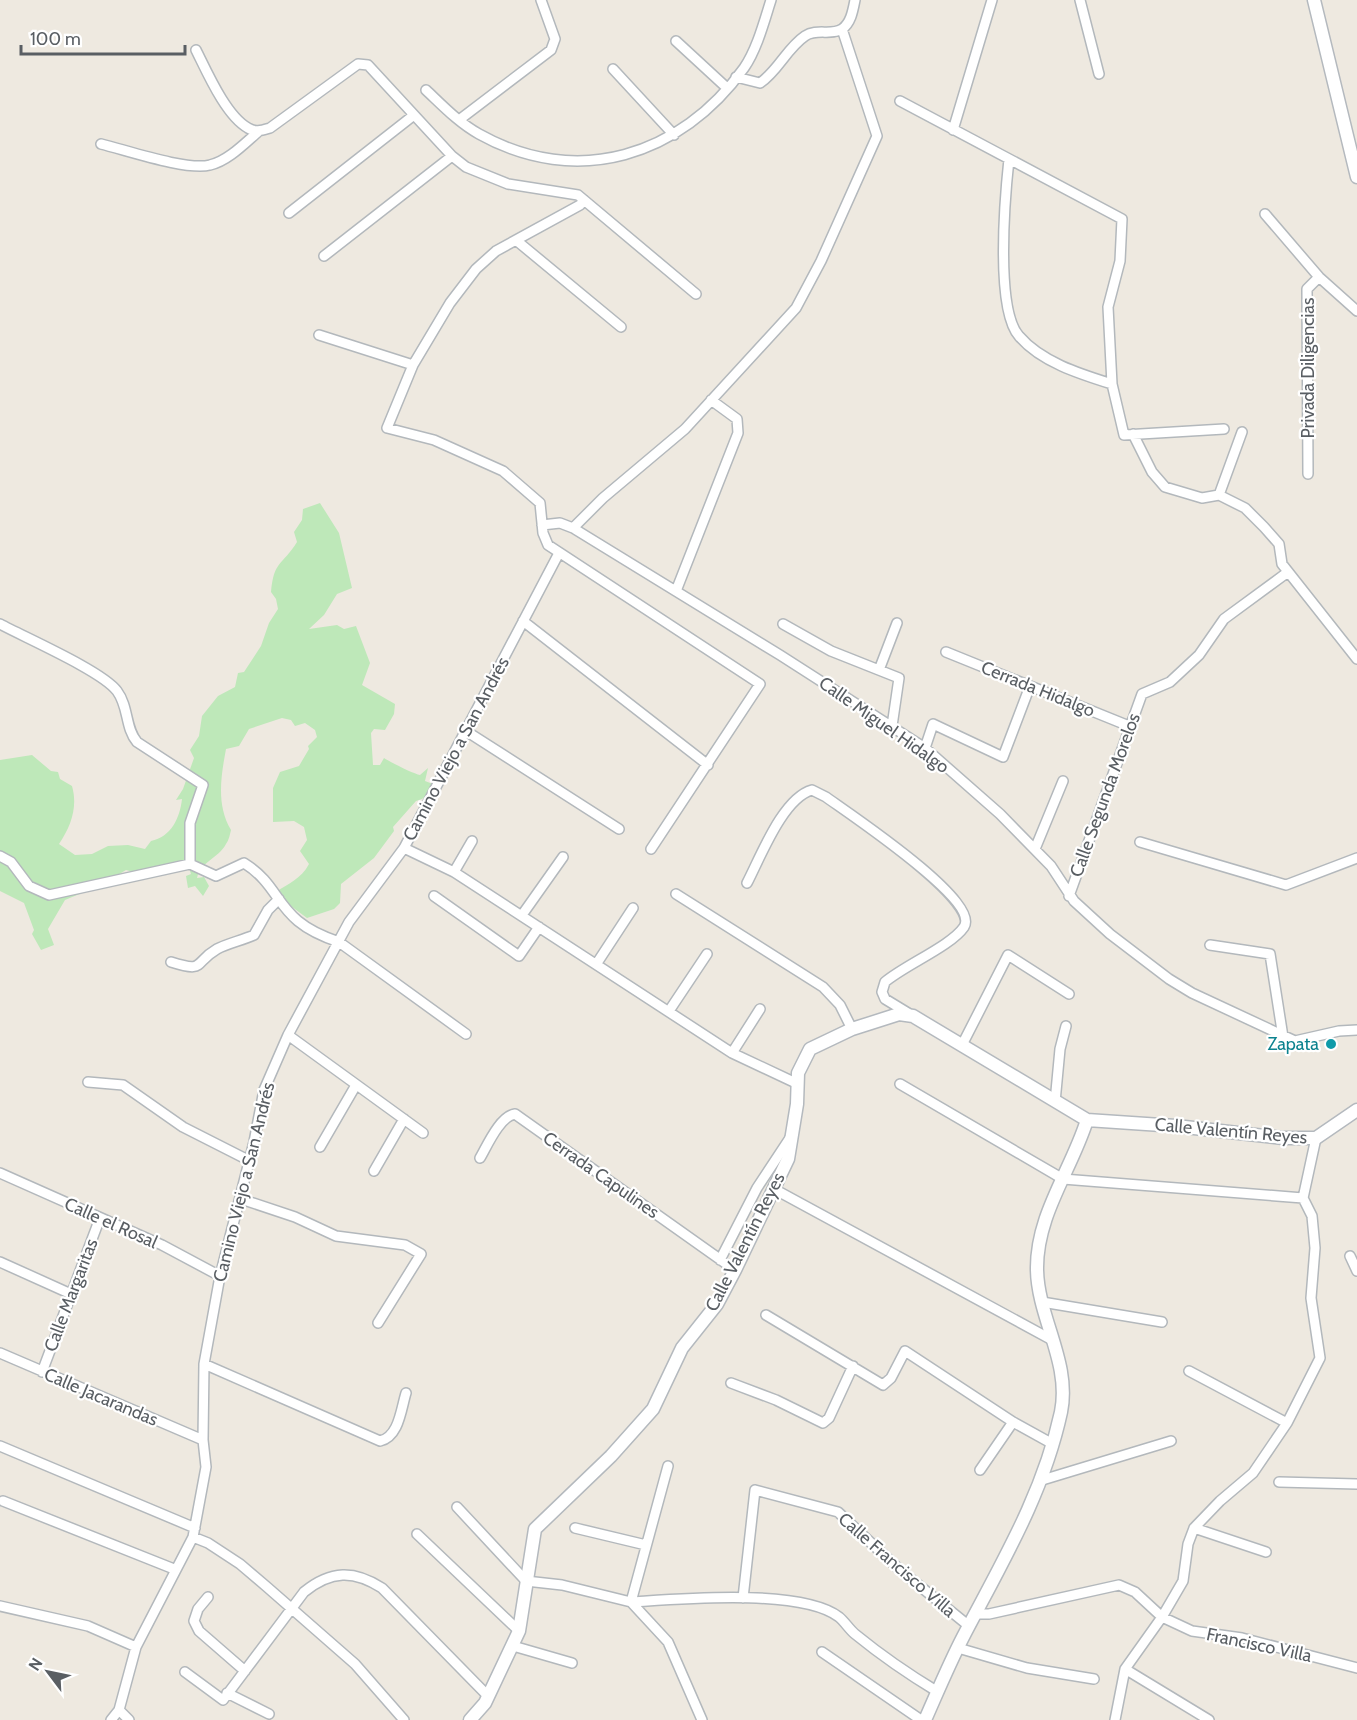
<svg xmlns="http://www.w3.org/2000/svg" width="1357" height="1720" font-family="Cabin,sans-serif">
<style>
.green{fill:#bee8b9}
.lines{fill:none;stroke-linecap:round;stroke-linejoin:round}
.street-casing{stroke:#b3b8bc;stroke-width:12}
.secondary-casing{stroke:#b4b9be;stroke-width:15}
.street{stroke:#fff;stroke-width:9}
.secondary{stroke:#fff;stroke-width:12}
.culture-dot{fill:#0f9aa8;stroke:#fff;stroke-width:2}
.labels{text-anchor:middle;stroke-width:4.5;stroke-linejoin:round;paint-order:stroke}
.street-label{font-size:18px;fill:#595e63;stroke:#fff}
.culture-label{font-size:18px;fill:#0d838f;stroke:#fff;text-anchor:end}
</style>
<rect width="100%" height="100%" fill="#eee9e0"/>
<!-- green -->
<path class="green" d="M 320,503 L 339,533 L 352,588 L 337,594 L 324,615 L 309,629 L 337,625 L 344,629 L 356,626 L 370,663 L 362,685 L 395,704 L 394,714 L 385,730 L 374,729 L 371,733 L 373,765 L 380,765 L 384,758 C 390,762 414,774 420,775 L 428,768 L 425,781 L 438,786 L 422,799 L 416,801 L 393,827 L 394,831 L 374,858 L 341,884 L 340,903 L 334,909 L 307,918 L 280,898 L 276,892 C 289,883 301,879 309,864 L 300,851 L 307,840 L 304,827 L 294,821 L 273,822 L 273,788 L 280,772 L 299,766 L 309,749 L 308,746 L 317,737 L 315,730 L 305,723 L 295,726 L 291,720 L 282,718 L 249,729 L 239,746 L 226,749 C 221,776 216,805 231,830 C 230,834 229,840 226,844 C 218,859 201,861 197,878 L 204,877 L 209,886 L 203,896 L 195,886 L 188,888 L 186,876 L 191,874 L 189,868 L 137,873 L 126,870 L 101,885 L 65,900 L 48,929 L 54,945 L 41,950 L 32,934 L 34,930 L 24,903 L 0,891 L 0,760 L 32,755 L 51,771 L 58,772 L 60,779 L 72,786 C 78,807 71,826 59,844 L 75,855 L 92,854 L 108,846 L 128,845 L 145,849 L 151,841 C 171,837 180,818 182,799 L 176,800 L 183,789 L 194,758 L 190,750 L 199,736 L 202,716 L 218,696 L 235,687 L 238,673 L 244,672 L 261,646 L 269,623 L 278,609 L 276,599 L 271,592 C 274,560 282,566 297,542 L 294,532 L 302,520 L 303,509 Z"/>
<g class="lines">
<!-- street casing -->
<g class="street-casing">
<path id="street" d="M 1080,0 L 1099,74
M 676,41 L 727,88
M 196,50 C 207,72 226,116 248,128 C 255,133 263,130 270,128 L 358,64 L 368,65 L 452,156 L 466,167 L 508,184 L 578,195 L 696,294
M 613,69 L 674,135
M 736,77 L 760,83 C 778,71 787,48 805,36 C 817,28 831,36 842,29 C 851,23 853,10 855,0
M 426,90 C 442,105 459,123 479,134 C 577,189 681,156 744,68 C 757,49 764,22 771,0
M 900,101 L 1122,219 L 1120,261 L 1108,307 L 1112,384
M 459,120 L 551,50 L 555,39 L 541,0
M 953,130 L 992,0
M 101,144 C 126,150 187,171 210,165 C 228,161 245,143 259,131
M 1009,159 C 1005,196 995,309 1019,336 C 1041,362 1080,374 1112,384 L 1124,435 L 1224,429
M 584,200 L 580,205 L 496,251 L 476,269 L 450,303 L 413,365 L 387,428 L 434,440 L 503,471 L 540,503 L 543,533 L 548,545 L 760,684 L 651,849
M 289,213 L 414,115
M 1265,214 L 1319,277 L 1357,311
M 517,241 L 621,327
M 324,256 L 452,156
M 319,335 L 413,365
M 1133,434 L 1152,472 L 1165,487 L 1202,498 L 1219,495 L 1245,508 L 1264,527 L 1279,544 L 1282,564 L 1357,659
M 1308,474 L 1307,289 L 1319,277
M 1219,495 L 1242,432
M 542,525 L 560,523 L 573,528 L 780,655 L 925,748 L 1000,814 L 1051,866 L 1074,901 L 1110,934 L 1169,979 L 1192,993 L 1295,1041 L 1339,1031 L 1357,1030
M 573,528 L 603,498 L 685,429 L 796,308 L 821,261 L 877,136 L 842,29
M 676,591 L 738,433 L 737,419 L 711,400
M 523,621 L 708,765
M 0,624 C 26,638 102,671 117,691 C 129,707 125,728 137,742 L 203,785 L 190,823 L 190,864 L 216,876 L 244,863 C 274,882 275,902 298,921 C 310,931 324,937 339,942 L 466,1034
M 783,624 L 831,651 L 899,678 L 892,726
M 946,652 L 1129,726
M 879,670 L 897,623
M 466,731 L 619,829
M 925,748 L 933,724 L 1003,757 L 1030,686
M 1140,842 L 1286,885 L 1357,858
M 404,848 L 454,872 L 732,1053 L 798,1084
M 1035,849 L 1063,781
M 0,856 L 11,862 L 29,886 L 49,895 L 190,864
M 454,872 L 472,841
M 747,883 C 761,856 783,798 812,790 L 826,797 C 848,813 981,901 964,927 C 951,946 905,965 885,982 L 882,992 L 885,999 L 908,1013
M 676,894 L 823,987 L 840,1005 L 852,1029
M 434,896 L 519,956 L 539,927
M 1069,896 L 1142,694 L 1170,682 L 1199,655 L 1224,619 L 1288,572
M 522,915 L 563,857
M 1210,945 L 1270,954 L 1283,1037
M 171,962 C 206,973 193,963 217,949 C 226,944 243,940 254,935 L 268,910 L 279,899
M 597,963 L 633,908
M 669,1011 L 707,954
M 288,1035 L 423,1133
M 962,1045 L 1008,955 L 1069,994
M 732,1053 L 760,1009
M 88,1082 L 123,1085 L 183,1127 L 250,1161
M 900,1084 L 1063,1179 L 1303,1198
M 1055,1102 L 1060,1049 L 1066,1026
M 320,1147 L 356,1085
M 480,1158 C 487,1146 500,1116 515,1114 L 735,1270
M 374,1171 L 404,1119
M 0,1173 L 162,1245 L 220,1276
M 774,1189 L 1054,1341
M 241,1199 L 295,1217 L 336,1236 L 405,1245 L 421,1254 L 378,1323
M 1350,1256 L 1357,1271
M 720,1260 L 757,1188 L 790,1138
M 0,1262 L 71,1294
M 1042,1302 L 1162,1322
M 766,1315 L 883,1385 L 891,1378 L 905,1351 L 1013,1422 L 1051,1443
M 0,1353 L 203,1440
M 204,1364 L 380,1441 C 399,1437 401,1409 406,1393
M 1189,1371 L 1287,1423
M 42,1372 L 100,1218
M 731,1383 L 776,1400 L 823,1423 L 829,1418 L 853,1366
M 0,1446 L 195,1528
M 668,1466 L 631,1602 C 679,1599 801,1588 839,1617 C 845,1622 849,1629 855,1634 C 882,1656 908,1674 938,1692
M 980,1470 L 1013,1422
M 1039,1481 L 1171,1441
M 1279,1482 L 1357,1484
M 3,1501 L 174,1569
M 457,1507 L 526,1581 L 562,1585 L 631,1602 L 668,1642 L 702,1720
M 575,1528 L 646,1545
M 1194,1528 L 1266,1552
M 417,1534 L 519,1631
M 193,1537 L 208,1543 L 240,1564 L 267,1587 L 355,1664 L 404,1720
M 208,1597 L 198,1609 L 194,1621 L 199,1631 L 245,1671
M 743,1598 L 755,1490 L 838,1512 L 900,1570 L 969,1626
M 0,1606 L 88,1626 L 136,1647
M 976,1614 L 989,1614 L 1119,1585 L 1135,1592 L 1162,1617 L 1192,1631 L 1242,1638 L 1357,1668
M 513,1646 L 572,1663
M 958,1648 L 1027,1668 L 1094,1679
M 822,1652 L 921,1720
M 1125,1669 L 1209,1720
M 185,1672 L 223,1700 L 304,1592 C 331,1570 354,1570 382,1588 L 488,1696
M 227,1693 L 269,1714
M 119,1710 L 129,1720
M 111,1720 L 119,1710 L 136,1647 L 193,1537 L 206,1467 L 203,1440 L 204,1364 L 220,1276 L 254,1142 L 264,1090 L 288,1035 L 349,922 L 404,848 L 559,553
M 1115,1720 L 1125,1669 L 1162,1617 L 1183,1581 L 1188,1544 L 1194,1528 L 1220,1501 L 1253,1473 L 1287,1423 L 1320,1358 L 1311,1298 L 1315,1248 L 1312,1216 L 1303,1198 L 1316,1138"/>
</g>
<!-- secondary casing -->
<g class="secondary-casing">
<path id="secondary" d="M 1314,0 L 1357,177
M 470,1720 L 485,1703 L 519,1631 L 535,1529 L 611,1456 L 653,1409 L 682,1348 L 717,1304 L 735,1270 L 788,1159 L 797,1104 L 798,1073 L 810,1049 L 852,1029 L 899,1014 L 913,1016 L 1087,1120 L 1176,1126 L 1283,1138 L 1316,1138 L 1357,1110
M 925,1720 C 937,1693 949,1664 963,1637 C 1001,1564 1043,1495 1061,1412 C 1071,1363 1038,1318 1037,1270 C 1036,1215 1071,1171 1087,1120"/>
</g>
<!-- street -->
<use href="#street" class="street"/>
<!-- secondary -->
<use href="#secondary" class="secondary"/>
</g>
<!-- markers -->
<circle class="culture-dot" cx="1331" cy="1044" r="6"/>
<g class="labels">
<!-- street labels -->
<g class="street-label">
<text transform="translate(1308 368) rotate(-90)" y="6">Privada Diligencias</text>
<text transform="translate(1038 689) rotate(22)" y="6">Cerrada Hidalgo</text>
<text transform="translate(884 725) rotate(35)" y="6">Calle Miguel Hidalgo</text>
<text transform="translate(456 749) rotate(-62)" y="6">Camino Viejo a San Andrés</text>
<text transform="translate(1105 795) rotate(-70)" y="6">Calle Segunda Morelos</text>
<text transform="translate(1231 1131) rotate(5)" y="6">Calle Valentín Reyes</text>
<text transform="translate(601 1175) rotate(35)" y="6">Cerrada Capulines</text>
<text transform="translate(244 1182) rotate(-76)" y="6">Camino Viejo a San Andrés</text>
<text transform="translate(111 1223) rotate(24)" y="6">Calle el Rosal</text>
<text transform="translate(745 1242) rotate(-63)" y="6">Calle Valentín Reyes</text>
<text transform="translate(71 1295) rotate(-69)" y="6">Calle Margaritas</text>
<text transform="translate(101 1397) rotate(23)" y="6">Calle Jacarandas</text>
<text transform="translate(897 1565) rotate(41)" y="6">Calle Francisco Villa</text>
<text transform="translate(1259 1645) rotate(12)" y="6">Francisco Villa</text>
</g>
<!-- culture labels -->
<g class="culture-label">
<text x="1319" y="1050">Zapata</text>
</g>
</g>
<!-- north arrow -->
<g transform="translate(48 1672) rotate(302)" stroke="#ffffff" stroke-width="4.5" paint-order="stroke">
<path d="M0-4.5L10 22L0 15L-10 22Z" fill="#595e63"/>
<text y="-9" font-size="16" font-weight="bold" text-anchor="middle" fill="#595e63">N</text>
</g>
<!-- scale -->
<path d="M21 45v9h164v-9" fill="none" stroke="#595e63" stroke-width="3"/>
<text x="30" y="45" font-size="18" fill="#595e63" stroke="#ffffff" stroke-width="4.5" paint-order="stroke">100 m</text>
</svg>
